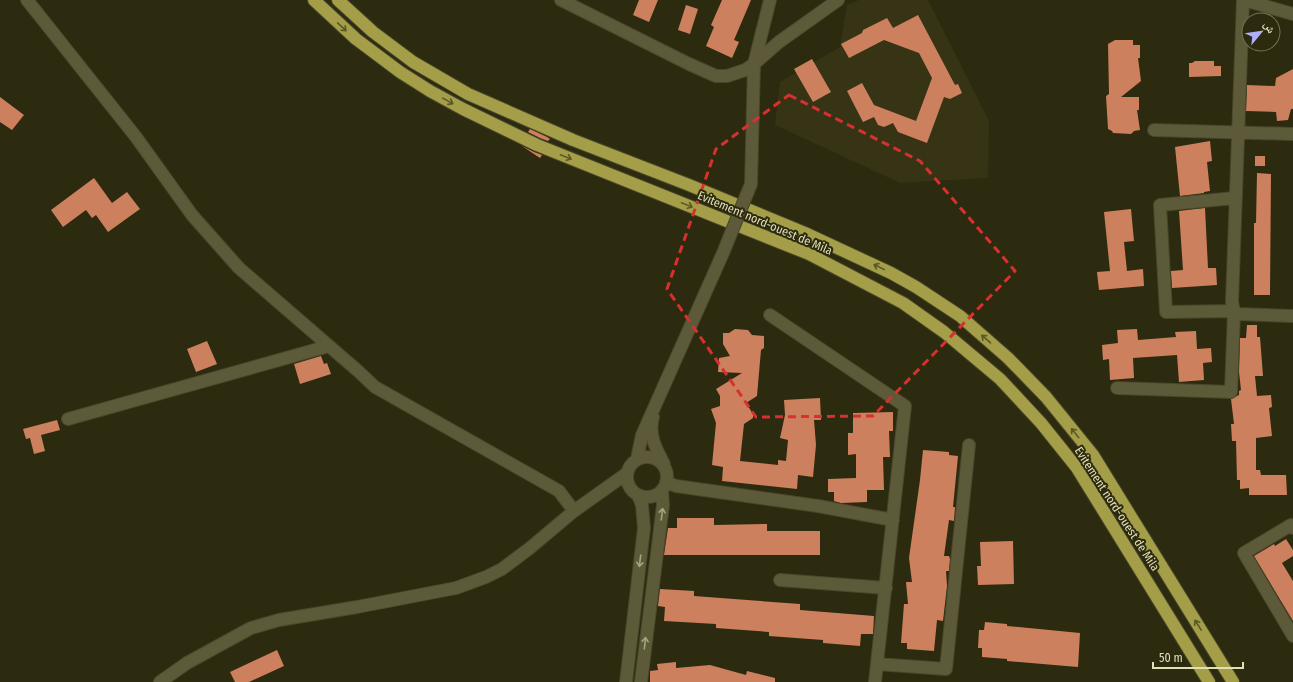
<svg xmlns="http://www.w3.org/2000/svg" width="1293" height="682" font-family="'Fira Sans Condensed','Noto Naskh Arabic',sans-serif">
<style>
.built{fill:#363415}
.building{fill:#cd805e}
.lines{fill:none;stroke-linecap:round;stroke-linejoin:round}
.minor-casing{stroke:#49472a;stroke-width:14}
.highway-casing{stroke:#49472a;stroke-width:14}
.minor{stroke:#5d5a3a;stroke-width:12}
.highway{stroke:#a59e48;stroke-width:12}
.minor-bridge-casing{stroke:#49472a;stroke-width:14;stroke-linecap:butt}
.minor-bridge{stroke:#5d5a3a;stroke-width:12}
.oneway{stroke:#5c5826}
.oneway2{stroke:#a6a37e}
.marked{fill:none;stroke:#d7312f;stroke-width:3;stroke-dasharray:8 5;stroke-linejoin:round}
.labels{text-anchor:middle;stroke-width:4;stroke-linejoin:round;paint-order:stroke}
.street-label{font-size:12px;fill:#e2dfb6;stroke:#2c2a0f}
</style>
<rect width="100%" height="100%" fill="#2c2a0f"/>
<!-- built -->
<path class="built" d="M 859,0 L 928,0 L 989,121 L 988,178 L 900,183 L 775,125 L 780,82 L 840,47 L 847,5 Z"/>
<!-- building -->
<path class="building" d="M 639,0 L 658,0 L 649,22 L 633,15 Z
M 722,0 L 751,0 L 734,40 L 739,42 L 732,58 L 706,46 L 714,27 L 711,25 Z
M 686,5 L 698,9 L 690,34 L 678,30 Z
M 918,15 L 955,85 L 958,84 L 962,93 L 950,99 L 944,97 L 927,143 L 898,132 L 893,123 L 884,127 L 878,125 L 874,117 L 863,122 L 847,91 L 862,83 L 874,105 L 916,121 L 932,78 L 919,53 L 884,40 L 849,58 L 841,44 L 862,33 L 863,30 L 887,18 L 893,28 Z
M 1115,40 L 1133,40 L 1133,45 L 1140,45 L 1140,58 L 1138,58 L 1141,81 L 1121,97 L 1139,97 L 1139,110 L 1137,110 L 1140,130 L 1134,131 L 1131,134 L 1113,133 L 1112,131 L 1108,129 L 1106,96 L 1109,94 L 1108,44 Z
M 812,59 L 831,92 L 813,102 L 794,69 Z
M 1195,61 L 1214,61 L 1214,66 L 1221,66 L 1221,76 L 1189,77 L 1189,63 L 1192,63 Z
M 1293,69 L 1293,109 L 1291,109 L 1288,120 L 1277,121 L 1276,112 L 1246,111 L 1247,85 L 1275,86 L 1276,78 Z
M 0,97 L 24,115 L 12,130 L 0,122 Z
M 530,129 L 547,137 L 550,139 L 548,141 L 540,138 L 528,132 Z
M 1210,141 L 1212,161 L 1207,162 L 1210,191 L 1204,192 L 1204,193 L 1180,196 L 1175,147 Z
M 522,146 L 534,152 L 542,155 L 540,158 Z
M 1255,156 L 1265,156 L 1265,166 L 1255,166 Z
M 1257,173 L 1271,174 L 1270,295 L 1254,295 L 1254,223 L 1256,223 Z
M 94,178 L 112,203 L 127,192 L 140,209 L 108,232 L 96,215 L 92,218 L 86,210 L 63,227 L 51,210 Z
M 1205,208 L 1208,268 L 1216,268 L 1217,285 L 1172,288 L 1171,271 L 1183,270 L 1179,211 Z
M 1131,209 L 1134,241 L 1124,242 L 1127,271 L 1143,269 L 1144,286 L 1099,290 L 1097,272 L 1110,271 L 1104,212 Z
M 1247,325 L 1257,325 L 1257,337 L 1260,337 L 1263,376 L 1255,376 L 1257,396 L 1271,395 L 1272,407 L 1269,408 L 1272,436 L 1256,438 L 1256,470 L 1260,470 L 1261,475 L 1286,475 L 1287,495 L 1249,495 L 1249,488 L 1240,489 L 1240,480 L 1237,480 L 1236,441 L 1232,441 L 1231,424 L 1234,424 L 1231,399 L 1239,395 L 1239,391 L 1241,390 L 1239,372 L 1240,338 L 1246,338 Z
M 735,329 L 748,330 L 752,335 L 764,336 L 764,348 L 761,350 L 757,396 L 746,403 L 753,414 L 753,418 L 744,424 L 740,461 L 778,465 L 778,460 L 786,461 L 788,440 L 780,438 L 785,415 L 784,400 L 820,398 L 821,420 L 814,420 L 816,445 L 813,477 L 798,475 L 797,489 L 722,481 L 723,467 L 712,465 L 716,423 L 711,409 L 720,406 L 720,396 L 716,389 L 742,373 L 718,372 L 719,358 L 730,356 L 723,344 L 723,333 L 729,333 Z
M 1137,329 L 1138,340 L 1176,337 L 1175,332 L 1196,331 L 1197,349 L 1211,348 L 1212,362 L 1203,363 L 1204,380 L 1179,382 L 1177,355 L 1133,358 L 1134,378 L 1110,380 L 1109,359 L 1103,360 L 1102,345 L 1118,343 L 1117,330 Z
M 207,341 L 217,364 L 196,372 L 187,349 Z
M 321,356 L 324,364 L 327,363 L 331,374 L 300,384 L 294,364 Z
M 893,412 L 893,431 L 889,431 L 890,457 L 883,457 L 884,490 L 867,490 L 867,502 L 841,503 L 834,501 L 834,492 L 828,492 L 828,479 L 856,478 L 856,454 L 848,455 L 848,433 L 853,433 L 853,413 Z
M 57,420 L 60,430 L 41,435 L 45,451 L 34,454 L 30,438 L 26,439 L 23,429 Z
M 923,450 L 949,452 L 949,455 L 958,456 L 953,507 L 955,507 L 954,521 L 949,520 L 944,556 L 949,556 L 950,559 L 949,571 L 946,571 L 947,586 L 943,621 L 937,620 L 934,651 L 907,649 L 907,643 L 901,643 L 904,604 L 908,604 L 906,582 L 912,582 L 909,558 L 920,480 Z
M 677,518 L 714,518 L 714,525 L 767,524 L 767,531 L 820,531 L 820,555 L 664,555 L 668,528 L 677,528 Z
M 1286,539 L 1293,550 L 1293,556 L 1282,563 L 1293,581 L 1293,621 L 1254,556 L 1274,544 L 1275,546 Z
M 1013,541 L 1014,584 L 978,585 L 977,566 L 981,566 L 980,542 Z
M 660,589 L 694,591 L 694,596 L 800,604 L 800,610 L 874,616 L 873,634 L 861,634 L 860,646 L 823,643 L 823,640 L 769,636 L 769,632 L 716,628 L 716,624 L 664,621 L 665,607 L 658,606 Z
M 985,622 L 1007,624 L 1007,626 L 1080,633 L 1078,667 L 1007,661 L 1007,659 L 982,657 L 982,648 L 978,648 L 979,630 L 984,630 Z
M 277,650 L 284,666 L 249,682 L 235,682 L 230,672 Z
M 676,662 L 676,668 L 710,665 L 746,675 L 747,671 L 775,678 L 775,682 L 650,682 L 650,671 L 658,670 L 657,664 Z"/>
<g class="lines">
<!-- minor casing -->
<g class="minor-casing">
<path id="minor" d="M 27,0 L 136,137 L 192,215 L 239,268 L 358,371 L 375,387 L 559,491 L 574,511 L 626,474
M 561,0 L 689,64 L 716,76 L 727,76 L 745,70 L 754,64 L 779,42 L 838,0
M 1243,0 L 1232,302 L 1234,311 L 1238,314 L 1293,316
M 1244,0 L 1293,14
M 1154,130 L 1293,134
M 751,184 L 754,64 L 770,0
M 770,315 L 905,406 L 875,682
M 1117,388 L 1231,392 L 1234,311 L 1166,312 L 1160,205 L 1235,198
M 653,417 C 648,434 656,449 664,464
M 68,419 L 329,346
M627 477a20 20 0 1 1 40 0a20 20 0 1 1-40 0Z
M 637,459 L 642,435 L 723,253
M 666,482 L 676,486 L 818,506 L 893,520
M 1293,528 L 1291,525 L 1244,553 L 1293,636
M 780,580 L 886,588
M 877,664 L 946,669 L 969,445
M 160,682 L 187,663 L 251,628 L 279,620 L 357,607 L 456,588 L 486,577 L 502,569 L 530,548 L 574,511
M 626,682 L 644,528 L 642,505 L 638,495
M 641,682 L 663,505 L 662,491"/>
</g>
<!-- highway casing -->
<g class="highway-casing">
<path id="highway" d="M 314,0 L 356,39 L 400,72 L 430,91 L 463,109 L 537,145 L 809,254 L 903,303 L 944,332 L 1000,379 L 1041,423 L 1077,468 L 1209,682
M 338,0 L 373,32 L 413,62 L 468,94 L 573,140 L 689,185 L 805,233 L 891,273 L 916,287 L 960,316 L 1008,358 L 1046,397 L 1093,455 L 1233,682"/>
</g>
<!-- minor -->
<use href="#minor" class="minor"/>
<!-- highway -->
<use href="#highway" class="highway"/>
<!-- minor-bridge casing -->
<g class="minor-bridge-casing">
<path id="minor-bridge" d="M 723,253 L 751,184"/>
</g>
<!-- minor-bridge -->
<use href="#minor-bridge" class="minor-bridge"/>
</g>
<!-- one-way arrows -->
<defs><path id="oneway-shaft" d="M-6 0H5M1.5-3L5.5 0L1.5 3" fill="none" stroke-width="1.6" stroke-linecap="round" stroke-linejoin="round"/></defs>
<g class="oneway">
<use href="#oneway-shaft" transform="translate(342 27) rotate(43)"/>
<use href="#oneway-shaft" transform="translate(448 101) rotate(29)"/>
<use href="#oneway-shaft" transform="translate(566 157) rotate(22)"/>
<use href="#oneway-shaft" transform="translate(687 205) rotate(22)"/>
<use href="#oneway-shaft" transform="translate(879 267) rotate(-154)"/>
<use href="#oneway-shaft" transform="translate(986 339) rotate(-139)"/>
<use href="#oneway-shaft" transform="translate(1075 433) rotate(-129)"/>
<use href="#oneway-shaft" transform="translate(1198 625) rotate(-122)"/>
</g>
<g class="oneway2">
<use href="#oneway-shaft" transform="translate(662 514) rotate(-83)"/>
<use href="#oneway-shaft" transform="translate(640 561) rotate(97)"/>
<use href="#oneway-shaft" transform="translate(645 643) rotate(-83)"/>
</g>
<!-- marked area -->
<path class="marked" d="M 789,95 L 920,161 L 1015,271 L 873,416 L 756,417 L 667,289 L 716,149 Z"/>
<g class="labels">
<!-- street labels -->
<g class="street-label">
<text transform="translate(765 223) rotate(23)" y="4">Evitement nord-ouest de Mila</text>
<text transform="translate(1117 509) rotate(57)" y="4">Evitement nord-ouest de Mila</text>
</g>
</g>
<!-- north arrow -->
<g transform="translate(1261 32) rotate(61)"><circle r="19" fill="#2c2a0f" stroke="#757252"/>
<path d="M0-3L7 15L0 10L-7 15Z" fill="#afaefa"/>
<text y="-6" font-size="11" font-weight="bold" text-anchor="middle" fill="#e2dfb6">ش</text>
</g>
<!-- scale -->
<path d="M1153 662v6h90v-6" fill="none" stroke="#e2dfb6" stroke-width="2"/>
<text x="1159" y="662" font-size="12" fill="#e2dfb6" stroke="#2c2a0f" stroke-width="3" paint-order="stroke">50 m</text>
</svg>
